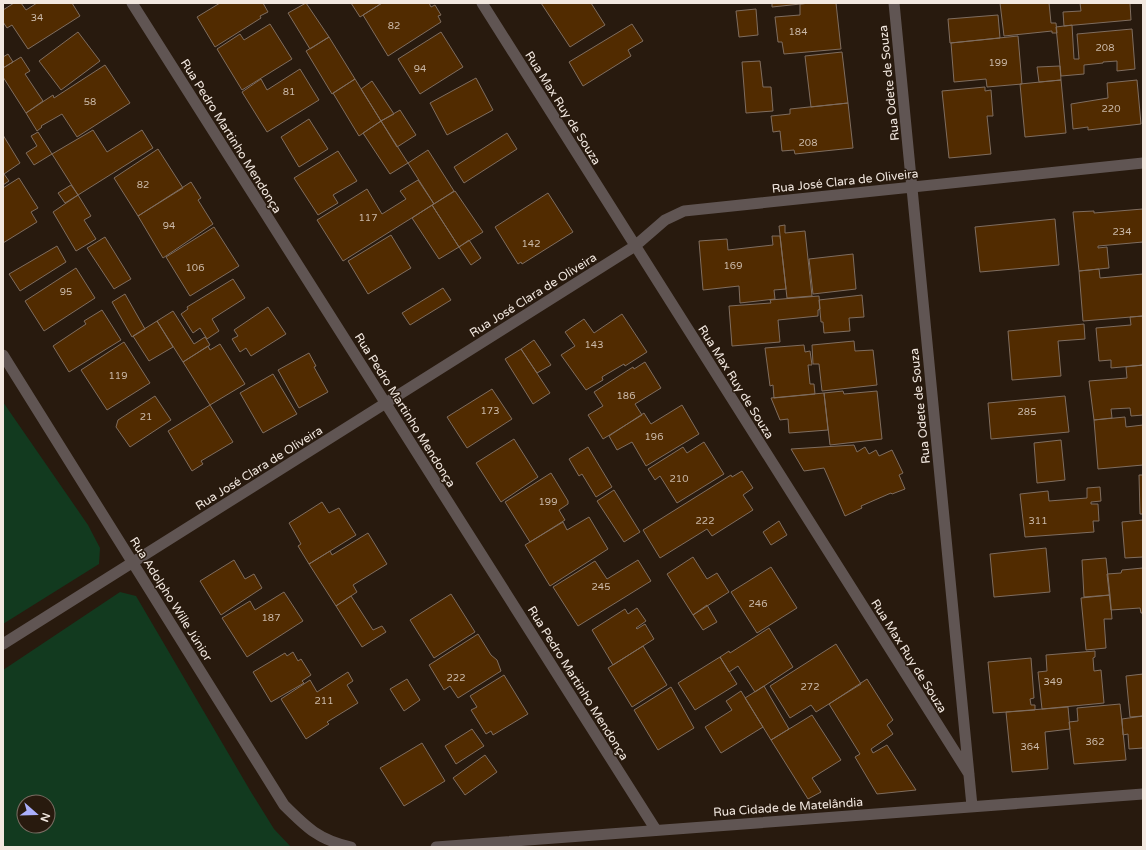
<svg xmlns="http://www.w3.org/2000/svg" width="1146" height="850" font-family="'Varela Round',sans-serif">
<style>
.green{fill:#123a1f;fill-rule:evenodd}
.building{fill:#512b00;stroke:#7f6d5f}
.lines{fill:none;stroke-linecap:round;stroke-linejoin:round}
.minor{stroke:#605553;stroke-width:11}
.labels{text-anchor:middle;stroke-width:3;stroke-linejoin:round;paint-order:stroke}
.number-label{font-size:10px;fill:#cab9a8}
.street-label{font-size:12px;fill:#f2e8e0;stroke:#281a0e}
</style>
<rect width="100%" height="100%" fill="#281a0e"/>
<!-- green -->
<path class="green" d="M 3,402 L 88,525 L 100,548 L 99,564 L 3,624 Z
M 120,592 L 136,596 L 251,792 L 274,829 L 291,847 L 3,847 L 3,670 ZM 24,802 L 48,802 L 48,826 L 24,826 Z"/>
<!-- building -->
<path class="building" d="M 14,3 L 21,3 L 26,10 L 37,3 L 72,3 L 80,16 L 28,49 L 12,25 L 7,28 L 3,22 L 3,10 Z
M 220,3 L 263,3 L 268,12 L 260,16 L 261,18 L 215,47 L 197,17 Z
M 306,3 L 329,37 L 310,49 L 288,13 Z
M 351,3 L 382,3 L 360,17 Z
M 382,3 L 429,3 L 431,7 L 435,5 L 441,15 L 438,16 L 441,22 L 388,56 L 363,15 Z
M 541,3 L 591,3 L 605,25 L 570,47 Z
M 772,3 L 810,3 L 772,7 Z
M 810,3 L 836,3 L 841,49 L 784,54 L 782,42 L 778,42 L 775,17 L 800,15 L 800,4 Z
M 1000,3 L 1049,3 L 1051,23 L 1056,23 L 1057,33 L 1052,33 L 1052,31 L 1004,36 Z
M 1080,3 L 1130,3 L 1131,20 L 1064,26 L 1063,12 L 1081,11 Z
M 756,9 L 758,35 L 739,37 L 736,11 Z
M 998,15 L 1000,38 L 950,43 L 948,19 Z
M 270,24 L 292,59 L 242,90 L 217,49 L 240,34 L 244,40 Z
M 632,24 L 643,41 L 628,50 L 631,56 L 583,86 L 569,62 Z
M 1072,25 L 1074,59 L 1079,59 L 1077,34 L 1132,29 L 1135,69 L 1117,71 L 1117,61 L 1103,62 L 1103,63 L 1084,65 L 1084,74 L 1061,76 L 1056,27 Z
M 78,32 L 100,61 L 61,90 L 39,61 Z
M 441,32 L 463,67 L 420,94 L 398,59 Z
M 1018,36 L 1022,84 L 987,87 L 986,79 L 954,82 L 951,43 Z
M 329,37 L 355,79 L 332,94 L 306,51 Z
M 842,52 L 848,103 L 811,107 L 805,56 Z
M 8,54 L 13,62 L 3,68 L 3,57 Z
M 21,57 L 30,71 L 25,74 L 43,101 L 26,113 L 3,77 L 3,68 Z
M 760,61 L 763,87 L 771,87 L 773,111 L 746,113 L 742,62 Z
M 105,65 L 130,103 L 77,137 L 62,114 L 41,126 L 42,127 L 37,131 L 26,113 L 53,95 L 54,98 Z
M 1060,66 L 1061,80 L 1039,82 L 1037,67 Z
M 300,69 L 319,100 L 267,132 L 242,92 L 261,79 L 267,90 Z
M 476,78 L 493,110 L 447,135 L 430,103 Z
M 355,79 L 381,121 L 359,136 L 333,93 Z
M 1061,80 L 1066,133 L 1025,137 L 1020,84 Z
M 1137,80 L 1141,124 L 1088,130 L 1088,127 L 1073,129 L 1071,104 L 1108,98 L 1107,83 Z
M 372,81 L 394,114 L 381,121 L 361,89 Z
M 985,87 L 985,91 L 991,90 L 993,116 L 987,116 L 991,154 L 949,158 L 942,91 Z
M 848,103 L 853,148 L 795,154 L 794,150 L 782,151 L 780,131 L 773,132 L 771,116 L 790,114 L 790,109 Z
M 400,110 L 416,135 L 397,147 L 381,121 Z
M 309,119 L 328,149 L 299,167 L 281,137 Z
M 381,121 L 408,163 L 390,174 L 363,133 Z
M 93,130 L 107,152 L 142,130 L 153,148 L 78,195 L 52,154 Z
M 38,132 L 52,154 L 34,165 L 26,153 L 37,146 L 31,136 Z
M 507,133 L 517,149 L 464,183 L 454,167 Z
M 3,135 L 20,163 L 4,174 L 9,181 L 3,185 Z
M 158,149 L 183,188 L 138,216 L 114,178 Z
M 428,150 L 454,191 L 434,204 L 408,163 Z
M 338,151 L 357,181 L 333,195 L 338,203 L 318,215 L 294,178 Z
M 19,178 L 38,208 L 31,212 L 37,222 L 3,243 L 3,188 Z
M 418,180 L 434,204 L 343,261 L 317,220 L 367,189 L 382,214 L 406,199 L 400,191 Z
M 191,182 L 201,198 L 198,200 L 213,224 L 163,258 L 138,216 Z
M 71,185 L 78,195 L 65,203 L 58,193 Z
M 455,191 L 483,232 L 459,247 L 432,205 Z
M 548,193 L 573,232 L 522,264 L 521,262 L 518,264 L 495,227 Z
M 78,195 L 91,216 L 84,220 L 96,239 L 76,251 L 53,212 Z
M 432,205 L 459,247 L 439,259 L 412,218 Z
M 1143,209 L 1143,242 L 1098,246 L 1098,248 L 1107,247 L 1109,268 L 1079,271 L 1073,212 L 1094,211 L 1094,213 Z
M 1055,219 L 1059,265 L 980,272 L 975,227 Z
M 785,225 L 785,233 L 805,231 L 812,296 L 787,298 L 779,226 Z
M 214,227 L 239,266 L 190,296 L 166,257 Z
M 391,235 L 411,268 L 368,294 L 348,261 Z
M 772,236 L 780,236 L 786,289 L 774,290 L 775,299 L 740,303 L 739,286 L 703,290 L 699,241 L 727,239 L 728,250 L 773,245 Z
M 105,237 L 131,279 L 114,289 L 87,248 Z
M 469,240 L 481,258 L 471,265 L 459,247 Z
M 57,246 L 66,262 L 20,291 L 9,274 Z
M 853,254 L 856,289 L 813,294 L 809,259 Z
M 76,268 L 95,298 L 44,331 L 25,301 Z
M 1099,269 L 1100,278 L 1143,274 L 1143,316 L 1083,321 L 1079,271 Z
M 233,279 L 245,298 L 212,319 L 219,331 L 207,339 L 200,328 L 193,333 L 181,314 L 188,309 L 187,307 Z
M 443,288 L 451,300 L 410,325 L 402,313 Z
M 125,294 L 145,329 L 132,337 L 112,302 Z
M 862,295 L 864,317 L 849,318 L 850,331 L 824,333 L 823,322 L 821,322 L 819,300 Z
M 819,296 L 820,309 L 818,310 L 818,316 L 778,320 L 780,342 L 732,346 L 729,306 L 771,303 L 770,300 Z
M 268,307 L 286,334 L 251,356 L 246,348 L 240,352 L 232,339 L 238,336 L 234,330 Z
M 102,310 L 121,340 L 69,372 L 53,346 L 86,324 L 84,321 Z
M 173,311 L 194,344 L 205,337 L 210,345 L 183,362 L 157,321 Z
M 622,314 L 647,352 L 625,366 L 624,364 L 607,374 L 602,377 L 603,380 L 586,390 L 561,355 L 575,346 L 565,332 L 584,319 L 594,333 Z
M 1143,316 L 1143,365 L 1111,368 L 1111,360 L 1099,361 L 1096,328 L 1131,325 L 1130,317 Z
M 157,321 L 173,347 L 149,361 L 133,336 Z
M 1084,324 L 1085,339 L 1058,341 L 1061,376 L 1012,380 L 1008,331 Z
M 534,340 L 551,365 L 537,373 L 521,349 Z
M 854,341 L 855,351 L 873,350 L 877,385 L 822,391 L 819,364 L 813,364 L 812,345 Z
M 124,342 L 150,383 L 107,410 L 81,370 Z
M 220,344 L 245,384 L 210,405 L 183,362 L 208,346 L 210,350 Z
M 804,345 L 805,352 L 810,351 L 812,365 L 808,365 L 810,384 L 814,384 L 815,394 L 774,398 L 773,385 L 770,386 L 765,348 Z
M 521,349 L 550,393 L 533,404 L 505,359 Z
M 309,353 L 316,366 L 314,367 L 328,392 L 299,408 L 278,370 Z
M 645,362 L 661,388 L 635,404 L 642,415 L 603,439 L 588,415 L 603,406 L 594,392 L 633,367 L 634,369 Z
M 1143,365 L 1143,415 L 1131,416 L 1130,408 L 1111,409 L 1112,418 L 1094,420 L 1089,381 L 1127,378 L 1126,367 Z
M 273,374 L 297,414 L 263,433 L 240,393 Z
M 492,389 L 512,419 L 467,448 L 447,417 Z
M 843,391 L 844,394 L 877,391 L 882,439 L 830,445 L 824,393 Z
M 824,393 L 828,430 L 789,433 L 788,419 L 780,420 L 771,398 Z
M 155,396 L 171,420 L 130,447 L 116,427 L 118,420 Z
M 1065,396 L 1069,432 L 991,439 L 988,403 Z
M 210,405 L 233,442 L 201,461 L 203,464 L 192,471 L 168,431 Z
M 682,405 L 699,434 L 646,466 L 632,442 L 617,450 L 609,436 L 644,413 L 651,424 Z
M 1125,417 L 1126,427 L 1143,425 L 1143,465 L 1098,469 L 1094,420 Z
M 514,439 L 538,477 L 501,502 L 476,463 Z
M 1061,440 L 1065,480 L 1037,483 L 1034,443 Z
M 704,442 L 724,474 L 677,503 L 660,476 L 655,480 L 648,469 L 683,447 L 687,453 Z
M 854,445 L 857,452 L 865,447 L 869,454 L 876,450 L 879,456 L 892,450 L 903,473 L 899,475 L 905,489 L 892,494 L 891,493 L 861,506 L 862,508 L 845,516 L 824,468 L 804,471 L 791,449 Z
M 588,447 L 612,487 L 596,497 L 582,474 L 579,476 L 569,459 Z
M 742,471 L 753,488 L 743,495 L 753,510 L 712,536 L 707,529 L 660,558 L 643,530 L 731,475 L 732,477 Z
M 551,473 L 568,501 L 568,504 L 559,510 L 565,520 L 530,542 L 505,502 Z
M 1139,475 L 1143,475 L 1143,514 L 1140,514 Z
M 1100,487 L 1101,501 L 1091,502 L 1091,504 L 1098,504 L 1099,521 L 1093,521 L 1094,532 L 1025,537 L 1020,494 L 1048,491 L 1049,501 L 1087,498 L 1087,488 Z
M 614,490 L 640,532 L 624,542 L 597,501 Z
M 322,502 L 329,513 L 339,508 L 356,535 L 309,564 L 298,546 L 301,544 L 289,523 Z
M 589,517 L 608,549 L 550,586 L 525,545 L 563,522 L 567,530 Z
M 1143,520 L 1143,557 L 1125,558 L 1122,522 Z
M 779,521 L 787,535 L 771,545 L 763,532 Z
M 368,533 L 387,564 L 353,585 L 357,592 L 336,606 L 309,564 L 330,551 L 332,555 Z
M 1046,548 L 1050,592 L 994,597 L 990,554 Z
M 693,557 L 707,579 L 717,573 L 729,592 L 693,615 L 667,574 Z
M 1106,558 L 1110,595 L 1084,597 L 1082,560 Z
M 234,560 L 245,579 L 254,574 L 262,588 L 221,615 L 200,581 Z
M 638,560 L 651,581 L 578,626 L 553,587 L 595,561 L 607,579 Z
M 771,567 L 797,608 L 757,633 L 731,592 Z
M 1143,568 L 1143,613 L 1141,613 L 1140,608 L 1111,610 L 1107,574 L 1121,573 L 1122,570 Z
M 284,592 L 303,621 L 247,657 L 222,618 L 250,601 L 255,610 Z
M 451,594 L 475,632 L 434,658 L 410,620 Z
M 1110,595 L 1112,619 L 1104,619 L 1106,648 L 1086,650 L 1081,598 Z
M 351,596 L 373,630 L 382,626 L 386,632 L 362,647 L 336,606 Z
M 707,605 L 717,622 L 703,630 L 693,615 Z
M 637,608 L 646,621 L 636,628 L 637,629 L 645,624 L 654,639 L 613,665 L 592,630 L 625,609 L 628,614 Z
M 769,628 L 793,667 L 755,692 L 738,666 L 729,672 L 720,657 L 729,651 L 730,653 Z
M 478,634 L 491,655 L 497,660 L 501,671 L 458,698 L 450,686 L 444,690 L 429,665 Z
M 836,644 L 861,684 L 816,712 L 811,705 L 790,718 L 770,686 Z
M 643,646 L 667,685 L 632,707 L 608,668 Z
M 1095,651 L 1095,657 L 1093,658 L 1094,671 L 1101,670 L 1104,703 L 1042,709 L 1038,672 L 1047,671 L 1046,655 Z
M 293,652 L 298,661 L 301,659 L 311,675 L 302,681 L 304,683 L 271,702 L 253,672 L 285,653 L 287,656 Z
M 720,657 L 737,684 L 695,710 L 678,683 Z
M 1031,658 L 1034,698 L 1030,699 L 1031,705 L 1035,705 L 1035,710 L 993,713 L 988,662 Z
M 348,672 L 353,681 L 347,685 L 358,703 L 327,722 L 329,724 L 306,739 L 281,699 L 310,680 L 317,692 Z
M 1143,674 L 1143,716 L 1130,717 L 1126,676 Z
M 504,675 L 528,714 L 493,735 L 491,731 L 486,734 L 471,710 L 477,707 L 470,696 Z
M 407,679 L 420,700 L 404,711 L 390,689 Z
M 867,679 L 893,720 L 887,725 L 893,734 L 871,749 L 873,753 L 887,745 L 916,790 L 877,794 L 855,757 L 860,754 L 829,704 Z
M 764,686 L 789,729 L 771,740 L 745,698 Z
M 671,687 L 694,728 L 658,750 L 634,710 Z
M 741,691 L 763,727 L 721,753 L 705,727 L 732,710 L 726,701 Z
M 1120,704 L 1126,760 L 1074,764 L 1069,722 L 1078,721 L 1077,708 Z
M 1068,707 L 1070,729 L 1045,732 L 1048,769 L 1012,772 L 1006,712 Z
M 812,715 L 841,760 L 812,778 L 821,792 L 808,799 L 771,740 Z
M 1143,716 L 1143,748 L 1129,749 L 1128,734 L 1123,735 L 1122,719 Z
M 472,729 L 484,746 L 456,764 L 445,746 Z
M 422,743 L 445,781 L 404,806 L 380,768 Z
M 485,755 L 497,772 L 465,795 L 453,778 Z"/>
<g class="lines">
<!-- minor -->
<path class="minor" d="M 132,3 L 656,830
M 482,3 L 969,774
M 894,3 L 972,806
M 3,355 L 284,805 C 307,828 319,840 351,847
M 3,644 L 635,246 L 665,220 L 684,211 L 1143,163
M 436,847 L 1143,794"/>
</g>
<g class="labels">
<!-- number labels -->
<g class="number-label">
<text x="37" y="21">34</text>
<text x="394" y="29">82</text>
<text x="798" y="35">184</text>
<text x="1105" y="51">208</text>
<text x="998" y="66">199</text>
<text x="420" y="72">94</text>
<text x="289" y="95">81</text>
<text x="90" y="105">58</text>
<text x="1111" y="112">220</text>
<text x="808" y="146">208</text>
<text x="143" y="188">82</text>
<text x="368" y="221">117</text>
<text x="169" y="229">94</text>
<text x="1122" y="235">234</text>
<text x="531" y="247">142</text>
<text x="733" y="269">169</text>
<text x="195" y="271">106</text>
<text x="66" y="295">95</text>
<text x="594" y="348">143</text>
<text x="118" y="379">119</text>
<text x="626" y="399">186</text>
<text x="490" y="414">173</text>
<text x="1027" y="415">285</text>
<text x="146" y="420">21</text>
<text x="654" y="440">196</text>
<text x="679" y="482">210</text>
<text x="548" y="505">199</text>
<text x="705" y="524">222</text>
<text x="1038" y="524">311</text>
<text x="601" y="590">245</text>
<text x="758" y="607">246</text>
<text x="271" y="621">187</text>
<text x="456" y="681">222</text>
<text x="1053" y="685">349</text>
<text x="810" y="690">272</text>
<text x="324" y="704">211</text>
<text x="1095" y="745">362</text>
<text x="1030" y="750">364</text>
</g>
<!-- street labels -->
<g class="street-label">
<text transform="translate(889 83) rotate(-96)" y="4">Rua Odete de Souza</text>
<text transform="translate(563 108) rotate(58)" y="4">Rua Max Ruy de Souza</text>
<text transform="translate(231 136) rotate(58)" y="4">Rua Pedro Martinho Mendonça</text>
<text transform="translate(845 181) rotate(-6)" y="4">Rua José Clara de Oliveira</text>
<text transform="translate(533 295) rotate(-32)" y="4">Rua José Clara de Oliveira</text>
<text transform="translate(736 382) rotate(58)" y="4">Rua Max Ruy de Souza</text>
<text transform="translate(920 406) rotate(-96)" y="4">Rua Odete de Souza</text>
<text transform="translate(405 410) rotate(58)" y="4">Rua Pedro Martinho Mendonça</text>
<text transform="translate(259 468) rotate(-32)" y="4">Rua José Clara de Oliveira</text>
<text transform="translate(171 599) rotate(58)" y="4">Rua Adolpho Wille Júnior</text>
<text transform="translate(909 656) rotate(58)" y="4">Rua Max Ruy de Souza</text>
<text transform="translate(578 683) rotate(58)" y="4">Rua Pedro Martinho Mendonça</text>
<text transform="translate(788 807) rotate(-4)" y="4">Rua Cidade de Matelândia</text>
</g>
</g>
<!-- border -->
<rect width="1146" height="850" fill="none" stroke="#f2e8e0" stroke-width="8"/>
<!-- north arrow -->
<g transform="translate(36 814) rotate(110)"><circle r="19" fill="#281a0e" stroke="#796c62"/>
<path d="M0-3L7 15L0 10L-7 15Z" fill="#aaaffb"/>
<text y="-6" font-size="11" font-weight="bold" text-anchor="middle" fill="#f2e8e0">N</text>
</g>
</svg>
